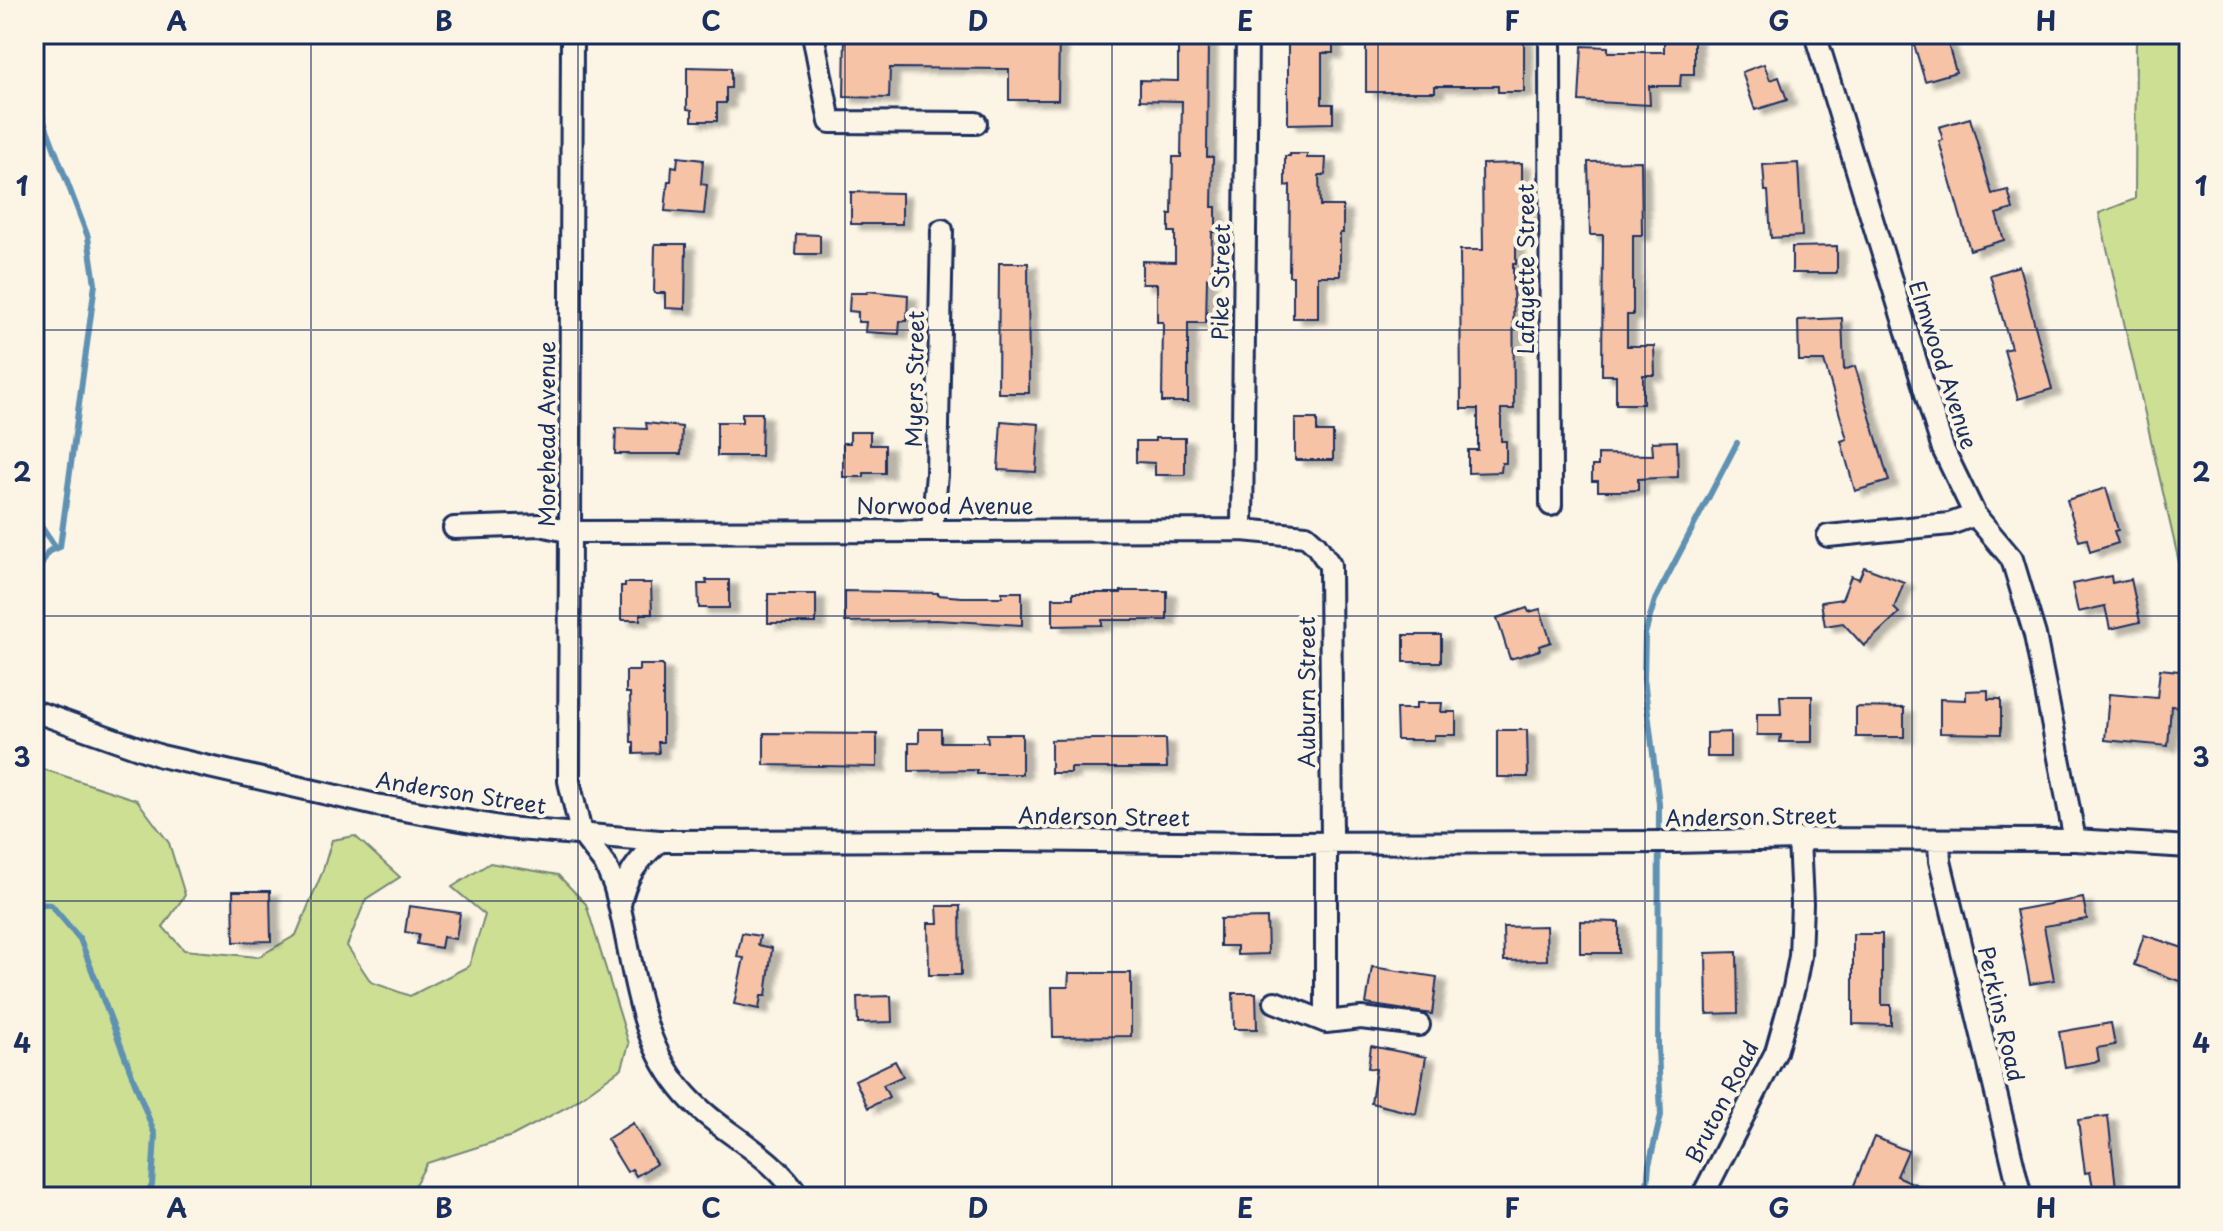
<svg xmlns="http://www.w3.org/2000/svg" width="2223" height="1231" font-family="'Playpen Sans',sans-serif">
<style>
.green{fill:#cddf93;stroke:#748778;stroke-width:2}
.lines{fill:none;stroke-linecap:round;stroke-linejoin:round}
.stream{stroke:#5e91b3;stroke-width:6}
.building{fill:#f7c3a7;stroke:#1b2f5e;stroke-width:2;filter:url(#shadow)}
.minor-casing{stroke:#1b2f5e;stroke-width:26}
.minor{stroke:#fcf5e5;stroke-width:20}
.grid{fill:none;stroke:#1b2f5e;stroke-width:2;stroke-opacity:0.55}
.labels{text-anchor:middle;stroke-width:8;stroke-linejoin:round;paint-order:stroke}
.street-label{font-size:22px;fill:#1b2f5e;stroke:#fcf5e5}
.neatline{fill:none;stroke:#1b2f5e;stroke-width:3}
.grid-label{font-size:26px;text-anchor:middle;font-weight:bold;fill:#1b2f5e}
</style>
<defs>
<filter id="shadow"><feDropShadow dx="9" dy="5" stdDeviation="2" flood-color="#0004"/></filter>
</defs>
<rect width="100%" height="100%" fill="#fcf5e5"/>
<filter id="ink" filterUnits="userSpaceOnUse"><feTurbulence type="fractalNoise" baseFrequency=".0125" numOctaves="2"/><feDisplacementMap in="SourceGraphic" scale="16" xChannelSelector="R" yChannelSelector="G"/><feConvolveMatrix kernelMatrix="1 2 1 2 8 2 1 2 1" color-interpolation-filters="sRGB"/></filter>
<g filter="url(#ink)">
<!-- green -->
<path class="green" d="M 2136,34 L 2189,34 L 2189,606 L 2099,213 L 2135,199 Z
M 34,769 L 43,769 L 137,800 L 169,843 L 185,895 L 163,927 L 184,950 L 258,957 L 296,935 L 322,873 L 332,840 L 355,836 L 400,877 L 366,899 L 347,946 L 371,982 L 410,996 L 469,966 L 485,915 L 452,887 L 490,863 L 558,875 L 586,904 L 629,1044 L 622,1068 L 569,1106 L 512,1136 L 427,1163 L 408,1197 L 34,1197 Z"/>
<g class="lines">
<!-- stream -->
<path class="stream" d="M 34,95 L 88,237 L 95,284 L 60,547 L 48,552
M 34,516 L 55,547 L 48,552 L 34,580
M 34,904 L 51,905 L 80,939 L 155,1135 L 152,1185 L 146,1197
M 1646,1197 L 1649,1165 L 1661,1115 L 1658,1048 L 1659,804 L 1644,679 L 1645,634 L 1655,600 L 1737,443"/>
</g>
<!-- building -->
<path class="building" d="M 845,34 L 1059,34 L 1058,100 L 1009,100 L 1009,69 L 890,68 L 889,98 L 844,97 Z
M 1178,34 L 1208,34 L 1207,157 L 1213,157 L 1212,207 L 1216,207 L 1216,232 L 1212,232 L 1211,278 L 1207,278 L 1206,323 L 1188,323 L 1188,402 L 1162,402 L 1163,322 L 1157,322 L 1157,284 L 1142,284 L 1142,261 L 1175,262 L 1175,232 L 1169,232 L 1169,214 L 1172,214 L 1173,157 L 1181,157 L 1182,101 L 1140,100 L 1140,80 L 1178,81 Z
M 1314,34 L 1333,34 L 1333,53 L 1322,53 L 1322,104 L 1333,104 L 1333,123 L 1288,124 L 1288,37 L 1314,36 Z
M 1911,34 L 1945,34 L 1956,72 L 1925,81 Z
M 1366,35 L 1392,35 L 1392,41 L 1524,37 L 1524,92 L 1498,92 L 1498,86 L 1435,86 L 1435,92 L 1366,92 Z
M 1664,37 L 1694,37 L 1694,74 L 1681,74 L 1680,86 L 1649,86 L 1650,105 L 1579,101 L 1582,46 L 1608,47 L 1608,52 L 1664,52 Z
M 1764,64 L 1770,80 L 1779,77 L 1787,100 L 1755,110 L 1742,72 Z
M 687,67 L 731,68 L 731,88 L 726,88 L 726,103 L 717,103 L 717,121 L 692,121 L 692,110 L 687,109 Z
M 1970,118 L 1992,194 L 2008,190 L 2013,209 L 1996,214 L 2004,240 L 1970,250 L 1939,141 L 1943,140 L 1939,127 Z
M 1290,154 L 1307,154 L 1307,158 L 1326,158 L 1325,175 L 1319,175 L 1320,206 L 1343,206 L 1343,233 L 1340,233 L 1340,276 L 1318,276 L 1318,318 L 1293,318 L 1293,276 L 1289,276 L 1290,189 L 1290,185 L 1285,186 L 1285,156 L 1290,156 Z
M 678,157 L 703,160 L 701,184 L 707,185 L 704,214 L 665,211 L 668,181 L 671,181 L 672,166 L 677,167 Z
M 1641,161 L 1642,235 L 1633,235 L 1633,315 L 1627,315 L 1627,346 L 1654,346 L 1655,375 L 1643,375 L 1643,404 L 1616,404 L 1616,375 L 1602,375 L 1603,235 L 1590,235 L 1588,162 Z
M 1522,163 L 1522,205 L 1526,205 L 1526,234 L 1516,235 L 1516,264 L 1513,264 L 1514,409 L 1501,409 L 1501,441 L 1506,441 L 1506,463 L 1502,463 L 1501,472 L 1468,473 L 1468,450 L 1478,450 L 1478,409 L 1461,409 L 1460,250 L 1483,250 L 1482,164 Z
M 1798,163 L 1802,236 L 1771,238 L 1768,191 L 1765,191 L 1763,165 Z
M 851,192 L 902,193 L 902,224 L 851,224 Z
M 796,234 L 820,235 L 820,254 L 795,254 Z
M 655,244 L 686,244 L 685,309 L 665,308 L 665,293 L 654,293 Z
M 1837,246 L 1837,273 L 1792,273 L 1792,247 Z
M 999,263 L 1028,263 L 1029,393 L 998,393 Z
M 2019,266 L 2052,389 L 2018,399 L 2004,350 L 2011,348 L 1990,275 Z
M 867,291 L 908,295 L 907,321 L 900,321 L 899,334 L 865,332 L 866,322 L 858,322 L 858,312 L 849,311 L 850,293 L 867,293 Z
M 1842,318 L 1844,370 L 1855,366 L 1889,481 L 1855,491 L 1841,441 L 1847,439 L 1824,361 L 1799,361 L 1798,320 Z
M 742,413 L 762,413 L 761,456 L 717,456 L 717,422 L 742,422 Z
M 1295,419 L 1317,419 L 1317,432 L 1333,432 L 1333,460 L 1295,460 Z
M 1001,421 L 1039,424 L 1036,472 L 998,470 Z
M 646,423 L 682,427 L 681,454 L 615,454 L 616,428 L 647,429 Z
M 850,432 L 870,432 L 870,445 L 885,445 L 885,473 L 864,473 L 864,477 L 843,477 L 843,443 L 850,443 Z
M 1155,438 L 1185,438 L 1185,475 L 1155,475 L 1155,463 L 1136,462 L 1136,441 L 1155,441 Z
M 1677,441 L 1678,477 L 1638,479 L 1638,490 L 1622,491 L 1598,491 L 1598,481 L 1592,481 L 1592,466 L 1598,466 L 1598,454 L 1653,455 L 1652,442 Z
M 2106,488 L 2118,530 L 2114,531 L 2118,543 L 2090,552 L 2087,539 L 2079,541 L 2067,500 Z
M 1864,567 L 1904,582 L 1894,608 L 1899,613 L 1864,646 L 1843,623 L 1825,626 L 1821,602 L 1842,599 L 1851,576 L 1859,579 Z
M 2111,576 L 2112,583 L 2131,579 L 2140,622 L 2110,629 L 2105,606 L 2078,612 L 2072,584 Z
M 706,580 L 729,580 L 729,608 L 699,608 L 698,584 L 707,584 Z
M 625,583 L 651,583 L 652,614 L 640,614 L 640,620 L 621,620 L 621,586 L 625,586 Z
M 845,591 L 938,593 L 938,595 L 962,597 L 1002,597 L 1002,592 L 1022,592 L 1022,625 L 936,620 L 845,622 Z
M 1121,591 L 1167,591 L 1167,620 L 1102,620 L 1102,625 L 1053,626 L 1053,598 L 1073,598 L 1073,593 L 1121,593 Z
M 768,594 L 816,594 L 816,623 L 768,623 Z
M 1527,608 L 1529,612 L 1540,609 L 1551,642 L 1539,646 L 1540,650 L 1510,659 L 1497,618 Z
M 1404,635 L 1441,635 L 1441,662 L 1404,662 Z
M 639,665 L 663,665 L 663,742 L 658,742 L 659,753 L 634,754 L 634,742 L 631,742 L 630,693 L 626,693 L 626,671 L 639,671 Z
M 2160,669 L 2188,672 L 2185,708 L 2171,706 L 2168,746 L 2105,740 L 2109,694 L 2157,698 Z
M 1988,690 L 1988,699 L 2001,699 L 2001,734 L 1940,733 L 1940,699 L 1966,700 L 1966,691 Z
M 1780,696 L 1812,696 L 1812,742 L 1780,742 L 1781,735 L 1757,735 L 1757,714 L 1781,714 Z
M 1416,703 L 1442,703 L 1441,712 L 1456,712 L 1456,735 L 1434,735 L 1434,740 L 1397,740 L 1396,709 L 1416,709 Z
M 1856,707 L 1904,708 L 1904,737 L 1856,737 Z
M 919,729 L 941,729 L 941,742 L 988,742 L 987,734 L 1022,734 L 1022,774 L 977,774 L 977,770 L 909,771 L 909,743 L 919,743 Z
M 1497,730 L 1527,730 L 1528,777 L 1497,777 Z
M 1730,732 L 1730,757 L 1707,757 L 1707,733 Z
M 764,733 L 877,734 L 877,767 L 764,765 Z
M 1093,739 L 1166,739 L 1167,768 L 1071,768 L 1071,773 L 1051,773 L 1051,740 Z
M 233,891 L 270,891 L 271,941 L 234,942 Z
M 2083,898 L 2087,919 L 2044,926 L 2054,980 L 2030,984 L 2016,910 Z
M 409,906 L 460,913 L 456,939 L 443,937 L 441,948 L 417,944 L 419,934 L 405,932 Z
M 937,906 L 960,906 L 961,975 L 929,975 L 928,923 L 938,923 Z
M 1267,918 L 1268,954 L 1237,955 L 1237,946 L 1220,946 L 1220,919 Z
M 1580,921 L 1619,922 L 1619,953 L 1580,953 Z
M 1546,926 L 1547,960 L 1504,961 L 1503,927 Z
M 742,933 L 760,936 L 758,945 L 772,948 L 766,996 L 761,996 L 759,1009 L 734,1004 L 744,958 L 737,957 Z
M 1853,934 L 1882,934 L 1882,1005 L 1891,1005 L 1891,1025 L 1853,1024 Z
M 2144,935 L 2189,950 L 2189,962 L 2182,982 L 2134,965 Z
M 1737,952 L 1738,1013 L 1707,1014 L 1706,953 Z
M 1372,967 L 1437,977 L 1432,1014 L 1366,1004 Z
M 1069,973 L 1131,973 L 1131,1036 L 1053,1037 L 1052,987 L 1068,987 Z
M 1233,993 L 1256,993 L 1257,1029 L 1234,1029 Z
M 891,996 L 892,1022 L 858,1023 L 857,997 Z
M 2111,1023 L 2115,1045 L 2097,1048 L 2099,1061 L 2065,1067 L 2059,1032 Z
M 1371,1046 L 1426,1057 L 1416,1114 L 1371,1103 L 1376,1069 L 1368,1068 Z
M 895,1061 L 903,1076 L 883,1085 L 889,1097 L 868,1108 L 855,1080 Z
M 2108,1116 L 2117,1197 L 2095,1197 L 2090,1172 L 2085,1173 L 2078,1120 Z
M 633,1123 L 656,1164 L 636,1176 L 632,1169 L 627,1172 L 607,1139 Z
M 1874,1137 L 1908,1151 L 1897,1176 L 1944,1197 L 1868,1197 L 1852,1190 Z"/>
<g class="lines">
<!-- minor casing -->
<g class="minor-casing">
<path id="minor" d="M 572,34 L 569,781 L 581,833 L 605,864 L 614,885 C 635,957 633,1036 686,1095 C 720,1133 772,1153 799,1197
M 813,34 L 830,122 L 976,123
M 1550,34 L 1551,505
M 1815,34 L 1943,449 L 1975,515 L 2012,559 L 2035,635 L 2075,840
M 454,528 L 541,525 L 571,532 L 1242,530 L 1306,536 L 1316,545 L 1330,565 L 1332,843
M 932,529 L 937,474 L 942,230
M 1242,530 L 1247,34
M 1828,536 L 1950,524 L 1975,515
M 34,711 L 161,756 L 376,805 L 506,828 L 660,841 L 1005,840 L 1262,843 L 1673,842 L 1799,839 L 2075,840 L 2189,847
M 1939,841 L 1940,861 L 2021,1197
M 620,905 C 625,876 638,860 660,841
M 1275,1002 L 1326,1022 L 1326,843
M 1326,1022 L 1361,1018 L 1419,1025
M 1702,1197 L 1776,1052 L 1794,988 L 1800,956 L 1802,904 L 1799,839"/>
</g>
<!-- minor -->
<use href="#minor" class="minor"/>
</g>
</g>
<!-- grid -->
<path class="grid" d="M 311,34 L 311,1197M 578,34 L 578,1197M 845,34 L 845,1197M 1112,34 L 1112,1197M 1378,34 L 1378,1197M 1645,34 L 1645,1197M 1912,34 L 1912,1197M 34,330 L 2189,330M 34,616 L 2189,616M 34,901 L 2189,901"/>
<g class="labels">
<!-- street labels -->
<g class="street-label">
<text transform="translate(1526 269) rotate(-90)" y="8">Lafayette Street</text>
<text transform="translate(1221 282) rotate(-89)" y="8">Pike Street</text>
<text transform="translate(1943 365) rotate(72)" y="8">Elmwood Avenue</text>
<text transform="translate(915 379) rotate(-89)" y="8">Myers Street</text>
<text transform="translate(547 434) rotate(-90)" y="8">Morehead Avenue</text>
<text x="945" y="514">Norwood Avenue</text>
<text transform="translate(1307 692) rotate(-90)" y="8">Auburn Street</text>
<text transform="translate(461 793) rotate(9)" y="8">Anderson Street</text>
<text transform="translate(1104 817) rotate(1)" y="8">Anderson Street</text>
<text transform="translate(1751 817) rotate(-1)" y="8">Anderson Street</text>
<text transform="translate(2001 1014) rotate(77)" y="8">Perkins Road</text>
<text transform="translate(1722 1102) rotate(-63)" y="8">Bruton Road</text>
</g>
</g>
<!-- margin -->
<rect width="2223" height="1231" fill="none" stroke="#fcf5e5" stroke-width="88"/>
<rect x="44" y="44" width="2135" height="1143" class="neatline"/>
<g class="grid-label">
<text x="177" y="31">A</text>
<text x="444" y="31">B</text>
<text x="711" y="31">C</text>
<text x="978" y="31">D</text>
<text x="1245" y="31">E</text>
<text x="1512" y="31">F</text>
<text x="1779" y="31">G</text>
<text x="2046" y="31">H</text>
<text x="22" y="196">1</text>
<text x="2201" y="196">1</text>
<text x="22" y="482">2</text>
<text x="2201" y="482">2</text>
<text x="22" y="767">3</text>
<text x="2201" y="767">3</text>
<text x="22" y="1053">4</text>
<text x="2201" y="1053">4</text>
<text x="177" y="1218">A</text>
<text x="444" y="1218">B</text>
<text x="711" y="1218">C</text>
<text x="978" y="1218">D</text>
<text x="1245" y="1218">E</text>
<text x="1512" y="1218">F</text>
<text x="1779" y="1218">G</text>
<text x="2046" y="1218">H</text>
</g>
</svg>
